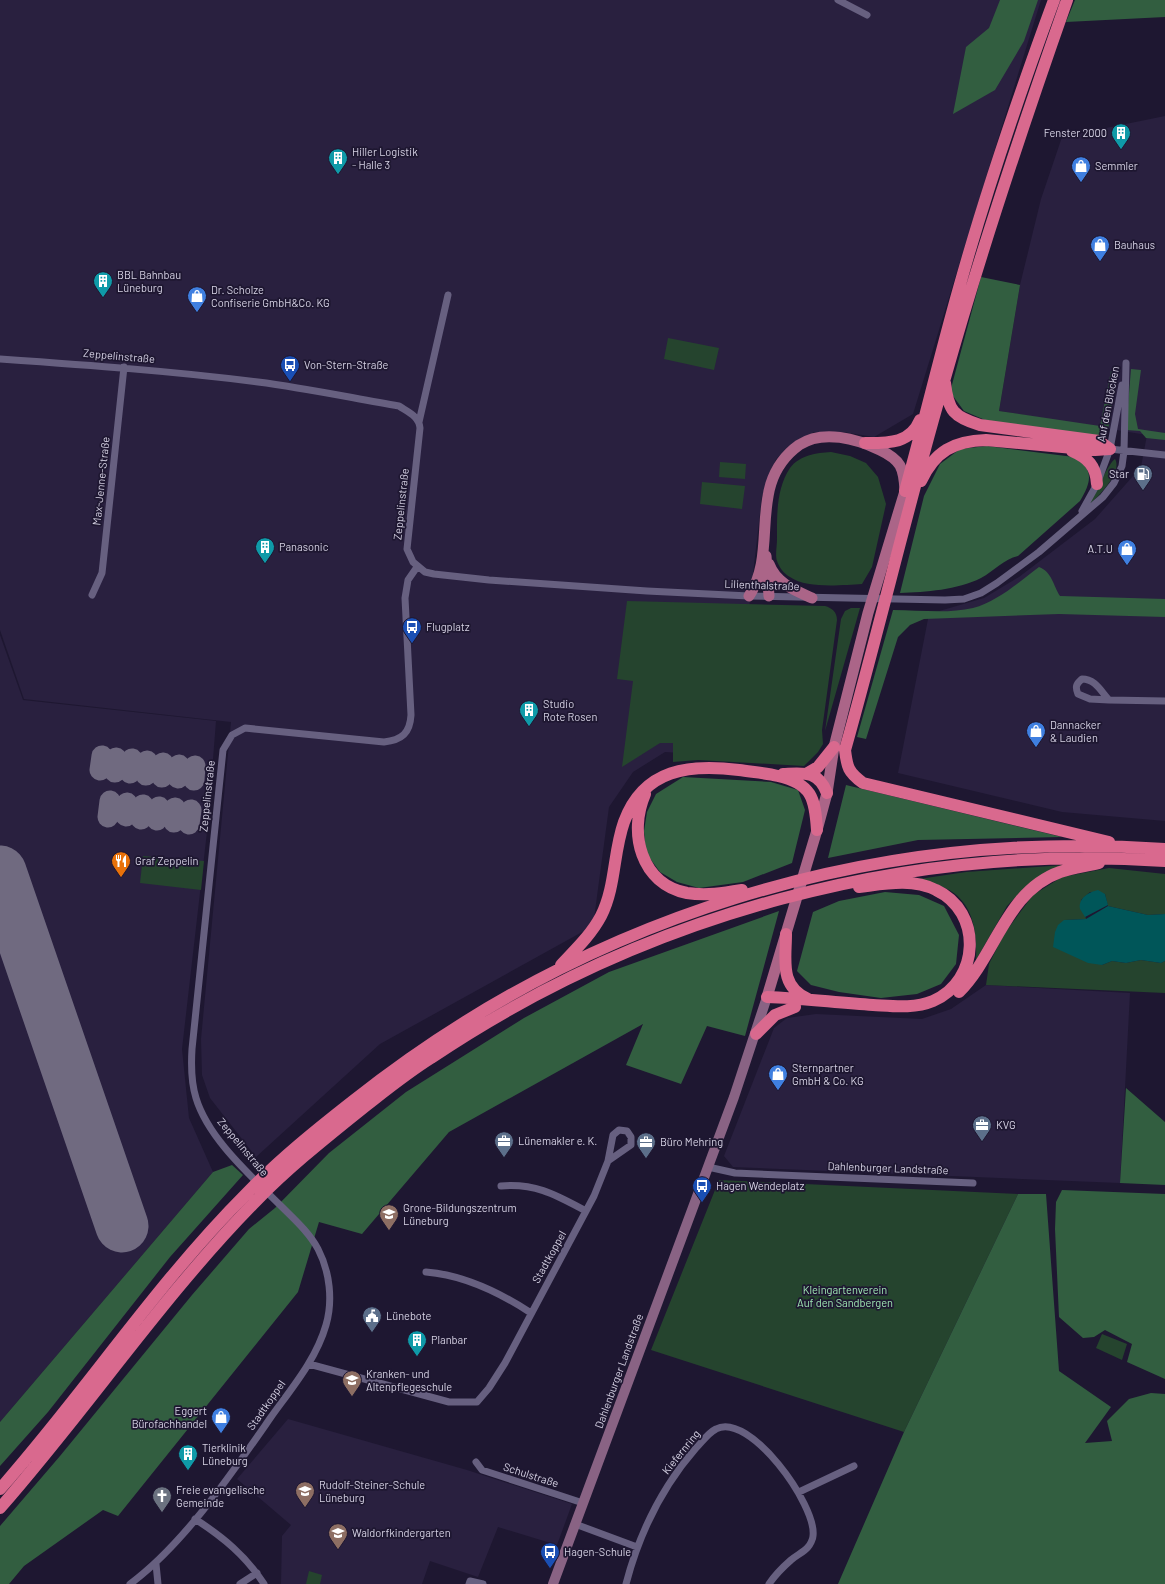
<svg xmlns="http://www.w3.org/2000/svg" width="1165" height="1584" font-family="Barlow,sans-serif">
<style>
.built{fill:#29203f}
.green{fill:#25442e}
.forest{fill:#325e40}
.water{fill:#005659}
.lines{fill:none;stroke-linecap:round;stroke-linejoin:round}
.taxiway{stroke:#706a80;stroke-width:21}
.runway{stroke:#706a80;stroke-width:53}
.street{stroke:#676080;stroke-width:7}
.secondary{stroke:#896384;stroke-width:10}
.primary{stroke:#ab6588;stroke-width:11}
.highway{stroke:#d9698e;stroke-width:12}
.labels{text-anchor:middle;stroke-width:3.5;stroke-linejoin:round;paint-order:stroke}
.poi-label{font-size:11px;fill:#d5d1e3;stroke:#1e1731;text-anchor:start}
.street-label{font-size:11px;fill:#d5d1e3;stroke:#1e1731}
.park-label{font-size:11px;fill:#9fe6b3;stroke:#1e1731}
</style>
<rect width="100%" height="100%" fill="#1e1731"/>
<!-- built -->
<path class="built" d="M 0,0 L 1041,0 L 913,414 L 874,437 L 843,432 L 814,432 L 794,442 L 776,459 L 762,496 L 732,756 L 665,752 L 633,772 L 609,807 L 593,926 L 380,1044 L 256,1157 L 210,1098 L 202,1075 L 201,1039 L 231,722 L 24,699 L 0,630 Z
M 1165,116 L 1165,821 L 1062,812 L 898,773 L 929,614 L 984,598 L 1019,577 L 1095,519 L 1141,467 L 1147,435 L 999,411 L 1020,285 L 1041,199 L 1062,137 Z
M 0,635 L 23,700 L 216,721 L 208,823 L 182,1049 L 189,1118 L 213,1172 L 0,1422 Z
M 986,985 L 1130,993 L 1120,1183 L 733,1167 L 724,1156 L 774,1028 L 787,1018 L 816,1014 L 922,1019 L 951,1009 Z
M 288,1419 L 467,1470 L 572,1504 L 557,1545 L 498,1527 L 478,1577 L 430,1561 L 422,1584 L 281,1584 L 282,1536 L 291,1525 L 237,1479 Z"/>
<!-- green -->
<path class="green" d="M 668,338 L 719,348 L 714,370 L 664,359 Z
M 831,452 L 850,456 L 866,463 L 878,477 L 886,504 L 872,567 L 862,584 C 842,585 807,589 790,577 C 784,574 779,567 777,561 C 775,555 777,546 777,539 C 777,516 776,489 790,468 C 800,455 816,453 831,452 Z
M 1115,459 C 1123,472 1097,498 1088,506 C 1093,498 1109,462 1115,459 Z
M 720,462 L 746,464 L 745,479 L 719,477 Z
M 702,482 L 745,486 L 742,509 L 700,504 Z
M 627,601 L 825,606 C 832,608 837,612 837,620 L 822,730 L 823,744 L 818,752 L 804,766 L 698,760 L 673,762 L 673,743 L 660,743 L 622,767 L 633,681 L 617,679 Z
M 851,608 L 860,608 L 825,731 L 841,619 L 845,611 Z
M 143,856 L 204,861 L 201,890 L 140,883 Z
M 1064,865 L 1027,885 L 1007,906 L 976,960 C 977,933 974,901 945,888 C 937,884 927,882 919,879 L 966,872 Z
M 1109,868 L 1165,874 L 1165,914 L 1148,915 L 1108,906 L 1105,894 L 1090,892 L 1081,900 L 1086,919 L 1065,920 L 1102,965 L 1112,961 L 1126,963 L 1141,960 L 1161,963 L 1165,961 L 1165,993 L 986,985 L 989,964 L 1004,934 L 1033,895 L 1062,877 Z
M 719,1180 L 1018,1194 L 904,1432 L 651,1350 Z
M 1102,1334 L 1127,1344 L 1122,1360 L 1096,1348 Z
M 309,1571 L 322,1575 L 320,1584 L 306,1584 Z"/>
<!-- forest -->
<path class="forest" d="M 1000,0 L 1038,0 L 1024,41 L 995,90 L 953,114 L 966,47 L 989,28 Z
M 1075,0 L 1165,0 L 1165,17 L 1066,22 Z
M 981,277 L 1020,285 L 999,411 L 1100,426 L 1111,371 L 1117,372 L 1108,430 L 1101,435 L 1087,437 L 985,420 L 964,411 L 950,392 Z
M 1131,369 L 1141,370 L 1135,414 L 1138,429 L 1165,433 L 1165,440 L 1146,438 L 1140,431 L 1126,430 Z
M 987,446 L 1074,457 C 1095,470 1091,482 1080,501 L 1018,556 C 1004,559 994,571 981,578 C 957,590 926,592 900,593 L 924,496 L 940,464 L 960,449 Z
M 1039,567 C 1052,572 1053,585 1060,596 L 1165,599 L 1165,617 L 1059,614 L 924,619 L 910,625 L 898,637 L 866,739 L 857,737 L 893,610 C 919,610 948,614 973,608 C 998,601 1019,582 1039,567 Z
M 683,777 L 771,782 L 798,790 L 805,810 L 792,863 L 743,882 L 699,888 L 677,882 L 660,872 L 646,853 L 644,831 L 647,812 L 656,794 Z
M 846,785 L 1062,837 L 918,840 L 828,858 Z
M 885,892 L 919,895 L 944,906 L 959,935 L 956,964 L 941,984 L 917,994 L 881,998 L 839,992 L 811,985 L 797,971 L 813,912 L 839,901 Z
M 779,911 L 745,1036 L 707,1026 L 681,1084 L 626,1065 L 643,1024 L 449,1132 L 362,1234 L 319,1222 L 298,1292 L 118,1516 L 103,1510 L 24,1566 L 9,1584 L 0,1584 L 0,1526 L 60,1456 L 192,1295 L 249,1229 L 275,1208 L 329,1153 L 406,1092 L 524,1018 L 609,972 Z
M 1126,1088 L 1165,1122 L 1165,1185 L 1120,1183 Z
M 232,1165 L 243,1175 L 170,1257 L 48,1412 L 0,1466 L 0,1422 L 213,1172 Z
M 1062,1190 L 1165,1194 L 1165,1379 L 1127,1362 L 1132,1344 L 1105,1330 L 1094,1337 L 1083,1338 L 1059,1317 L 1055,1229 L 1056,1202 Z
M 1018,1194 L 1046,1194 L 1059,1371 L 1111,1407 L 1085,1443 L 1112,1441 L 1107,1421 L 1129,1399 L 1151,1393 L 1165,1394 L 1165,1584 L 838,1584 L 904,1432 Z"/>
<!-- water -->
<path class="water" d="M 1098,890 L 1105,894 L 1108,905 L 1085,917 L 1080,909 C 1078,898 1089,892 1098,890 Z
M 1108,906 L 1148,915 L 1165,914 L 1165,961 L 1161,963 L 1141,960 L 1126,963 L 1112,961 L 1102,965 L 1088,963 L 1053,947 L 1055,932 L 1058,925 L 1064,920 L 1086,919 Z"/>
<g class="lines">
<!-- taxiway -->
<path class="taxiway" d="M 100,770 L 102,756
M 115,772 L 116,758
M 130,773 L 132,759
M 146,775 L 147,761
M 162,777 L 163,763
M 178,778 L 179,765
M 194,780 L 195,766
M 126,816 L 127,803
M 108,817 L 110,801
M 141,819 L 143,805
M 157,820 L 159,807
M 174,822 L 175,808
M 189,824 L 191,810"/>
<!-- runway -->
<path class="runway" d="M 0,872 L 122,1226"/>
<!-- street -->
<path class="street" d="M 838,0 L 867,15
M 0,359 C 86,365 172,371 258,382 C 305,388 352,398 399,406 C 408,412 419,416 420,428 L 407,549 L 413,562 L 425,572 L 434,574 L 489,580 L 647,591 L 749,596 L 945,600 L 964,599 L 981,593 L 997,583 L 1039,552 L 1103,497 L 1114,483 L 1122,466 L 1124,451 L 1126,363
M 419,422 L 448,295
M 1110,449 L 1165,455
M 1082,511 L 1097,484 L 1110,449 L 1122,385
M 92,595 L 102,573 L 124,367
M 1109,700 L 1090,699 L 1078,694 C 1075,687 1076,684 1082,679 C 1095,679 1100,690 1109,700 L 1165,701
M 708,1167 L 735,1173 L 973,1183
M 501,1186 C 536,1183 556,1195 586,1211
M 426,1272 C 464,1275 499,1292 531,1313
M 309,1364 L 449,1402 L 477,1402 L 489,1388 L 505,1363 L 594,1196 L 608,1161 L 631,1145 L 631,1137 L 627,1131 L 619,1130 L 613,1135 L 608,1161
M 476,1462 L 482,1470 L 583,1503
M 799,1492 L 854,1466
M 195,1519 C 223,1537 246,1556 264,1584
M 575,1524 L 637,1547
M 156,1564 L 158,1584
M 130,1584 C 184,1544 232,1473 271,1417 C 291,1389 316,1360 326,1325 C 333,1301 330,1272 318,1249 C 309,1232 293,1218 280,1205 C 250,1175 208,1138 196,1098 C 191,1082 191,1065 192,1049 L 223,750 L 232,735 L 245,728 L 384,742 C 402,740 410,733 411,715 L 405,598 L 408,580 L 417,567
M 240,1584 L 257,1573
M 469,1584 L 470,1581 L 483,1584
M 626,1584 C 639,1534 662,1487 696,1448 C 702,1442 708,1433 716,1429 C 749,1411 817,1505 813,1536 C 813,1539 810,1545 808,1547 C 804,1552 797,1555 791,1560 C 783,1567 775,1575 769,1584"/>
<!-- secondary -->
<path class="secondary" d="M 553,1584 L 734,1097 L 767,997"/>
<!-- primary -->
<path class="primary" d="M 766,556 L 769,596
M 769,564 C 776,583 794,590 812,598
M 749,596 C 780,549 745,484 799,445 C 823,429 857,439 880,450 C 901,460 904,468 905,491 L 868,613 L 834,747 L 827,793 L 817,830 L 767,997"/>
<!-- highway -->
<path class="highway" d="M 1067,0 C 1023,125 981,250 945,378 C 909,501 880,626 845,750 C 847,767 848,772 863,783 L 1109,842
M 945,383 C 948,411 954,417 980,425 L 1099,441 L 1110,449
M 865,443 C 888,443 910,444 920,420
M 1072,451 C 1088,458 1096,466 1097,484
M 921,481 C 935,451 954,441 986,440 L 1095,450 L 1110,449
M 905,491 C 924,423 940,355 959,288 C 986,191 1019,95 1054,0
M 808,773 L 818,767 L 834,747
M 783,774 C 804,773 818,770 827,793
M 645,794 C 628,833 641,884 687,893 C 706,896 724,893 742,890
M 786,934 C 786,960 779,986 808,999
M 561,965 C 575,950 591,935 601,916 C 616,886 613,853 624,822 C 644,768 690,764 739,770 C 752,772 766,773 778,776 C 812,784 815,798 817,830
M 959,992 C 996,955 1006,891 1060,872 C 1073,868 1087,866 1099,863
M 767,997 C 802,998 838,1003 873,1005 C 892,1006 914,1009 933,1001 C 980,981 983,912 936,890 C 912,878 884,884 859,887
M 756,1034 L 775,1015 L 795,1007
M 0,1489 C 85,1393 156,1284 247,1193 C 280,1159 316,1130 353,1101 C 585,917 870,828 1165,849
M 0,1508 C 88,1408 163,1295 257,1200 C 289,1167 327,1137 363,1108 C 385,1091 407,1073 431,1058 C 645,914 907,843 1165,861"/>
</g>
<!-- icons -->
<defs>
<g id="building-pin" transform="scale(1)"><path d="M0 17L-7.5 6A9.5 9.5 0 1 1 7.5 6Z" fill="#0f9aa8" stroke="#1e1731"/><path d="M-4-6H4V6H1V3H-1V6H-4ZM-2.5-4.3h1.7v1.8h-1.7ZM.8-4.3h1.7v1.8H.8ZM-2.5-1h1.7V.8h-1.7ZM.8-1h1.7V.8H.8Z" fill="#fff"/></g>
<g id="shop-pin" transform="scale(1)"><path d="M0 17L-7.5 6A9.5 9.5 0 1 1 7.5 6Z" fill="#3f7fe0" stroke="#1e1731"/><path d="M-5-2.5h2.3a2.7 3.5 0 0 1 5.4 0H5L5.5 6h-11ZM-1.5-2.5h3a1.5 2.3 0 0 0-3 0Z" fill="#fff"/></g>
<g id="bus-pin" transform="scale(1)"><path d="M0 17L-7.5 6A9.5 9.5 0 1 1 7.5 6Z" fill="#1a4fb4" stroke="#1e1731"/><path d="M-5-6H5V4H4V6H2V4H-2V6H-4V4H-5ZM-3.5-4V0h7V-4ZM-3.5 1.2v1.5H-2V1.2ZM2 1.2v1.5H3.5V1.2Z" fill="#fff"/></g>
<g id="fuel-pin" transform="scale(1)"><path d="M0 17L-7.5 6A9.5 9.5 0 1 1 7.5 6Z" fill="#5c6f8a" stroke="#1e1731"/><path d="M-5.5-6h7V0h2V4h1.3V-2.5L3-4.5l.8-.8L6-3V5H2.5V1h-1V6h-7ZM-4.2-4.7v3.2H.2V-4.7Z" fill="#fff"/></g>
<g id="restaurant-pin" transform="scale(1)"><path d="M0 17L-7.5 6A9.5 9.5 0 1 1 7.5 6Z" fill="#e8710a" stroke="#1e1731"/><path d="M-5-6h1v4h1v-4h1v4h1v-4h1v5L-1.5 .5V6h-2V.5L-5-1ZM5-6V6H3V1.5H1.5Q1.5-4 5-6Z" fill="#fff"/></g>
<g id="office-pin" transform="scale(1)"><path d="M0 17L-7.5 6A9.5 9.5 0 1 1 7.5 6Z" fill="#5c6f8a" stroke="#1e1731"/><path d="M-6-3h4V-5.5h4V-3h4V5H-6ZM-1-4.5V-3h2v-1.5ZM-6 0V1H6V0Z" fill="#fff"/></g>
<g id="school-pin" transform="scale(1)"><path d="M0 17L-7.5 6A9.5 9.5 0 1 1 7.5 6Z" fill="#8d6e63" stroke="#1e1731"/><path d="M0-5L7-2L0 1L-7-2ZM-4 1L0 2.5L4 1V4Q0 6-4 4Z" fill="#fff"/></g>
<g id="civic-pin" transform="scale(1)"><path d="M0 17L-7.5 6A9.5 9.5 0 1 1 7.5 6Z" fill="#5c6f8a" stroke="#1e1731"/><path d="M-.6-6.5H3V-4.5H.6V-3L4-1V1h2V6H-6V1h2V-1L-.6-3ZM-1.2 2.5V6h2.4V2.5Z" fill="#fff"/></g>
<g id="university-pin" transform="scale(1)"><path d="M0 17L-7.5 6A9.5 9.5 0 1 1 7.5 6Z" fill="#8d6e63" stroke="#1e1731"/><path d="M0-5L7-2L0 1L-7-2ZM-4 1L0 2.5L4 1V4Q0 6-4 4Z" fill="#fff"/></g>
<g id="church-pin" transform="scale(1)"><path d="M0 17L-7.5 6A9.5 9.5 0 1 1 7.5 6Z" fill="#6b7280" stroke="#1e1731"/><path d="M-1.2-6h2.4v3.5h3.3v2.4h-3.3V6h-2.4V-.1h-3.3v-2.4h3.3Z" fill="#fff"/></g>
</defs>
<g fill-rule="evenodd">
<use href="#building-pin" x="1121" y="133"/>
<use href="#building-pin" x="338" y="158"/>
<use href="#shop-pin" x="1081" y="166"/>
<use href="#shop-pin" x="1100" y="245"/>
<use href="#building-pin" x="103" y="281"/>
<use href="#shop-pin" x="197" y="296"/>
<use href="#bus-pin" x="290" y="365"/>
<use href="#fuel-pin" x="1143" y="474"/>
<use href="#building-pin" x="265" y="547"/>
<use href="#shop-pin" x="1127" y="549"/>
<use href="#bus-pin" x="412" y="627"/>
<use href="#building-pin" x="529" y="710"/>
<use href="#shop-pin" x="1036" y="731"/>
<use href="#restaurant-pin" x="121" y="861"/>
<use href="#shop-pin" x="778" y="1074"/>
<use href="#office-pin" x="982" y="1125"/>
<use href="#office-pin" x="504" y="1141"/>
<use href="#office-pin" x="646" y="1142"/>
<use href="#bus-pin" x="702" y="1186"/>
<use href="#school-pin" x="389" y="1214"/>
<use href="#civic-pin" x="372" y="1316"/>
<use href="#building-pin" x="417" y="1340"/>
<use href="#university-pin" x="352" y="1380"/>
<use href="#shop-pin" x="221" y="1417"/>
<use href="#building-pin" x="188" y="1454"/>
<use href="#school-pin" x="305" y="1491"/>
<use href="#church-pin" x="162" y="1496"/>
<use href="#school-pin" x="338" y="1533"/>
<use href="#bus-pin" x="550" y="1552"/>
</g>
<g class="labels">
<!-- poi labels -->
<g class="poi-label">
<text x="1107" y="137" text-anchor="end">Fenster 2000</text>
<text x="352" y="156">Hiller Logistik<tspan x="352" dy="13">- Halle 3</tspan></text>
<text x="1095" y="170">Semmler</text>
<text x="1114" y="249">Bauhaus</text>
<text x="117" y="279">BBL Bahnbau<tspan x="117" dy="13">Lüneburg</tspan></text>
<text x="211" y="294">Dr. Scholze<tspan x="211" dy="13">Confiserie GmbH&amp;Co. KG</tspan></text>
<text x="304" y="369">Von-Stern-Straße</text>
<text x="1129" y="478" text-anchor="end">Star</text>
<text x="279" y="551">Panasonic</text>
<text x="1113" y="553" text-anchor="end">A.T.U</text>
<text x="426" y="631">Flugplatz</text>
<text x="543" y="708">Studio<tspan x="543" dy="13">Rote Rosen</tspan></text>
<text x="1050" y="729">Dannacker<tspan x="1050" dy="13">&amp; Laudien</tspan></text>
<text x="135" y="865">Graf Zeppelin</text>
<text x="792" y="1072">Sternpartner<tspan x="792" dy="13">GmbH &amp; Co. KG</tspan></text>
<text x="996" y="1129">KVG</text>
<text x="518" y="1145">Lünemakler e. K.</text>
<text x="660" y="1146">Büro Mehring</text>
<text x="716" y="1190">Hagen Wendeplatz</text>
<text x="403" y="1212">Grone-Bildungszentrum<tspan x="403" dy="13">Lüneburg</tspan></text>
<text x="386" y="1320">Lünebote</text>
<text x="431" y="1344">Planbar</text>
<text x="366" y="1378">Kranken- und<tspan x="366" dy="13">Altenpflegeschule</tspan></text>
<text x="207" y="1415" text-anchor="end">Eggert<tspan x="207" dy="13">Bürofachhandel</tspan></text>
<text x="202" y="1452">Tierklinik<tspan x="202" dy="13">Lüneburg</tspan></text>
<text x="319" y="1489">Rudolf-Steiner-Schule<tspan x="319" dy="13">Lüneburg</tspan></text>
<text x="176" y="1494">Freie evangelische<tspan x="176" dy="13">Gemeinde</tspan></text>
<text x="352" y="1537">Waldorfkindergarten</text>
<text x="564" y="1556">Hagen-Schule</text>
</g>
<!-- street labels -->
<g class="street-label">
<text transform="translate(119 356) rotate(5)" y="4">Zeppelinstraße</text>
<text transform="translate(1108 404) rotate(-79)" y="4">Auf den Blöcken</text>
<text transform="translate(101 481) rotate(-84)" y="4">Max-Jenne-Straße</text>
<text transform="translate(401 504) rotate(-84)" y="4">Zeppelinstraße</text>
<text transform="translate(762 585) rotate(2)" y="4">Lilienthalstraße</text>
<text transform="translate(207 796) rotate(-84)" y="4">Zeppelinstraße</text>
<text transform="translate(243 1147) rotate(50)" y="4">Zeppelinstraße</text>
<text transform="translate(888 1168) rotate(2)" y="4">Dahlenburger Landstraße</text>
<text transform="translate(549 1257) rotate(-61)" y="4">Stadtkoppel</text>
<text transform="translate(619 1371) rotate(-70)" y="4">Dahlenburger Landstraße</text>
<text transform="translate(266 1405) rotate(-55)" y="4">Stadtkoppel</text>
<text transform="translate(681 1452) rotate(-51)" y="4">Kiefernring</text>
<text transform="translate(531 1475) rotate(18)" y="4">Schulstraße</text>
</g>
<!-- park labels -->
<g class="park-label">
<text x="845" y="1294">Kleingartenverein<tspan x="845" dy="13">Auf den Sandbergen</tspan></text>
</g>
</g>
</svg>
